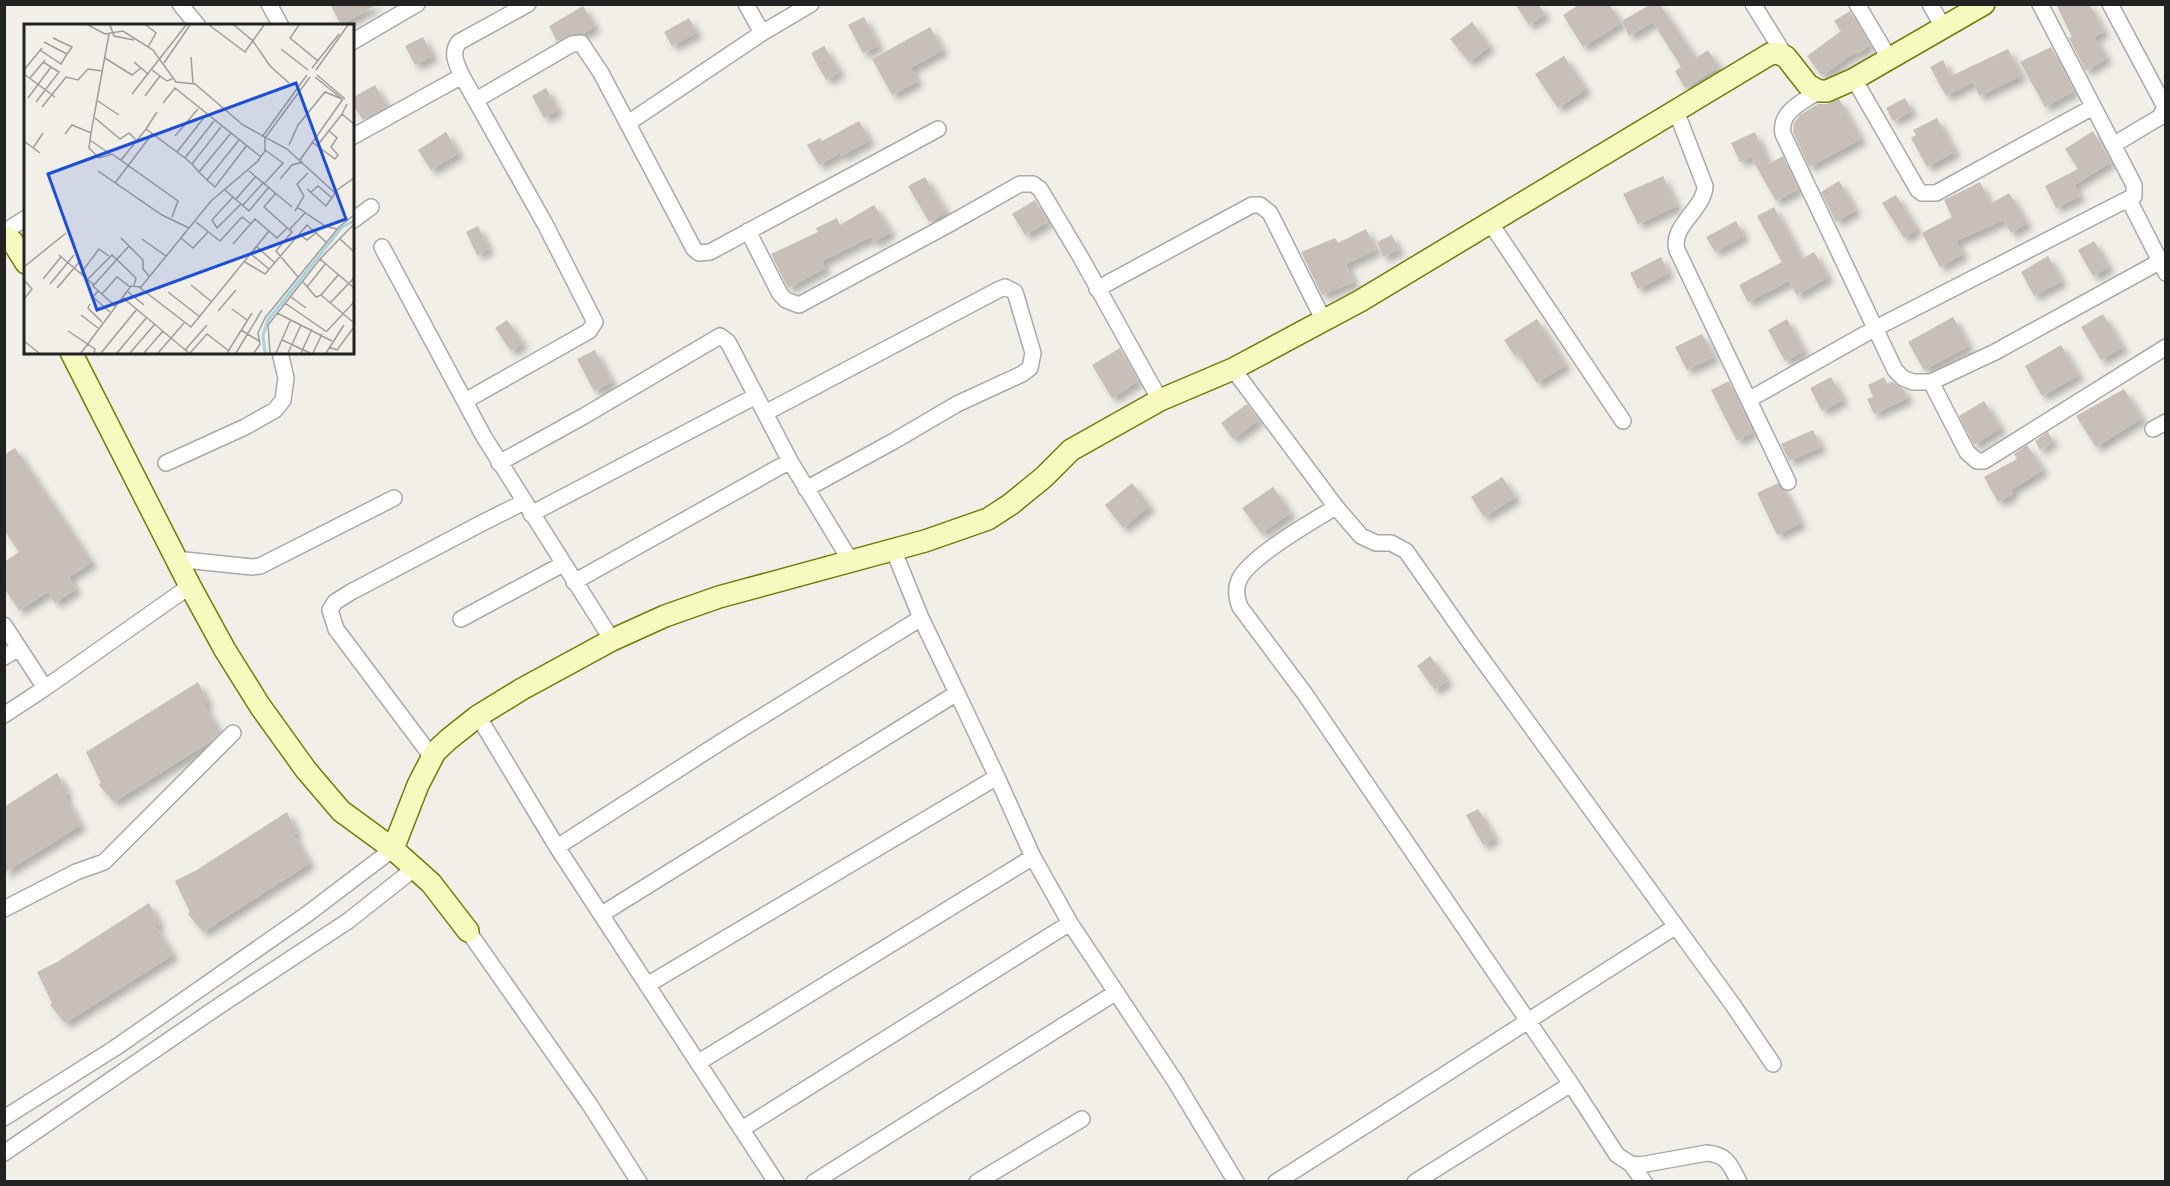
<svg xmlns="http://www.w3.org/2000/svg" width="2170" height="1186" font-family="'Alegreya Sans',sans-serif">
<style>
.building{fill:#c7bfb8;filter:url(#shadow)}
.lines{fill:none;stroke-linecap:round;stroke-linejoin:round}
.street-casing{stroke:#a9a9a9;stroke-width:18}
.secondary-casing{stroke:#707d05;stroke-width:24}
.street{stroke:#fff;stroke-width:15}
.secondary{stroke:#f7fabf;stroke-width:21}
.inset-river{fill:none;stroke:#aad3df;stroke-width:3}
.inset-road{fill:none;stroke:#9f9d99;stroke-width:1.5}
.view{fill:#1d4ed8;fill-opacity:0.15;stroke:#1d4ed8;stroke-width:3}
.inset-edge{fill:none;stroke:#222;stroke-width:3}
</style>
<defs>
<filter id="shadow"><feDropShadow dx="5.5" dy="5.5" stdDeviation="3" flood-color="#0004"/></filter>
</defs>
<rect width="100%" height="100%" fill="#f2efe9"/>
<!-- building -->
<path class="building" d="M 330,4 L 378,4 L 341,25 Z
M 1515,4 L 1538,4 L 1545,14 L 1529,25 Z
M 1580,4 L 1609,4 L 1621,23 L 1583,47 L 1563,15 Z
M 1651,4 L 1659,4 L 1696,58 L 1708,50 L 1719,67 L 1685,88 L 1675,71 L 1681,67 L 1653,22 L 1629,36 L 1622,21 Z
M 2056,4 L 2089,4 L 2104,32 L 2094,37 L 2107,58 L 2086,71 L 2069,38 L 2072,37 Z
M 583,6 L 595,26 L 583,34 L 580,32 L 557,41 L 549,26 Z
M 1850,11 L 1870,45 L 1857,54 L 1855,52 L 1822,76 L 1807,56 L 1841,31 L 1834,21 Z
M 864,17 L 879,46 L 863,53 L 848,25 Z
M 689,18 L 697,33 L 672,46 L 664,32 Z
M 1472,22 L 1490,46 L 1469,62 L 1450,39 Z
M 930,27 L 943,50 L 911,68 L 918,81 L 892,95 L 872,59 Z
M 423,37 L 433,56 L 415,65 L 405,46 Z
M 824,46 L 840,72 L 826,80 L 811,53 Z
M 2051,47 L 2074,91 L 2045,107 L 2020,62 Z
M 2008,49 L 2021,76 L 1979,96 L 1973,82 L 1946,96 L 1930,67 L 1943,60 L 1951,76 Z
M 1564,56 L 1586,89 L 1558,108 L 1535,74 Z
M 375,85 L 387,106 L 363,120 L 352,103 L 352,98 Z
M 546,88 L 558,110 L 544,118 L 532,96 Z
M 1905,98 L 1912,111 L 1893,121 L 1886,108 Z
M 1839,99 L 1861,139 L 1809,167 L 1793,132 L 1794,123 L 1800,115 L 1818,104 L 1827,104 Z
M 1937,118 L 1955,152 L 1927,167 L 1911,138 L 1916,135 L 1913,130 Z
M 859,121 L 870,140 L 841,156 L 840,153 L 819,165 L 807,145 L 820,138 L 822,141 Z
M 2093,131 L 2111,162 L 2074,185 L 2080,196 L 2056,208 L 2045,186 L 2078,169 L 2065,149 Z
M 446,132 L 459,153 L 431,170 L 418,150 Z
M 1755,132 L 1769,164 L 1783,156 L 1798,189 L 1776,201 L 1751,157 L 1740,162 L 1731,143 Z
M 1663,176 L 1677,206 L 1638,224 L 1623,194 Z
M 925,177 L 946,212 L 929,222 L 908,186 Z
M 1839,181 L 1856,210 L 1836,222 L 1821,192 Z
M 1980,182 L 1990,204 L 2009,193 L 2027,223 L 2011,233 L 2003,220 L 1956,241 L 1963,254 L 1940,267 L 1922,233 L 1952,217 L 1944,200 Z
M 1896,195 L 1917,229 L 1904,238 L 1882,203 Z
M 1035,200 L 1048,222 L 1025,235 L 1012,214 Z
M 874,205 L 891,232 L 874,242 L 871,237 L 822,261 L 825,268 L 788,288 L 771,254 L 818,232 L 816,228 L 837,218 L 840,225 Z
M 1774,207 L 1802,259 L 1814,252 L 1828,277 L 1797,295 L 1789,281 L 1748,302 L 1739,285 L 1782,262 L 1757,216 Z
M 1736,221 L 1744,236 L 1715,252 L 1706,237 Z
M 478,226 L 489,249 L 477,255 L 466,232 Z
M 1366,229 L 1376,250 L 1346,264 L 1354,282 L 1322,295 L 1301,252 L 1335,238 L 1338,243 Z
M 1392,235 L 1399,250 L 1383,257 L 1377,242 Z
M 2094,241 L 2109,267 L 2093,276 L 2078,250 Z
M 2048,256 L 2062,281 L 2034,296 L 2021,272 Z
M 1661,257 L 1669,273 L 1638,289 L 1630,273 Z
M 2103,314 L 2123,347 L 2101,360 L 2081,327 Z
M 1953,317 L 1969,346 L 1924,370 L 1908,342 Z
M 1537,319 L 1566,365 L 1537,383 L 1518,354 L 1515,356 L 1504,340 Z
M 1787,319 L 1804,351 L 1785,361 L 1768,330 Z
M 507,320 L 523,343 L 511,351 L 495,328 Z
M 1702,334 L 1714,357 L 1687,370 L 1675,347 Z
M 2061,345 L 2079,375 L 2042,396 L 2025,366 Z
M 1120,348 L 1138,381 L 1112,398 L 1092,365 Z
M 595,350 L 612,382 L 594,391 L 577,359 Z
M 1831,377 L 1843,400 L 1822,411 L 1810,388 Z
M 1884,377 L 1887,384 L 1893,382 L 1903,389 L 1908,398 L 1874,414 L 1867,399 L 1873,397 L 1868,385 Z
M 1729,381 L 1753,432 L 1737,441 L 1711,390 Z
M 2124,389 L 2142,418 L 2096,447 L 2076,416 Z
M 1984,401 L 2001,428 L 1974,445 L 1959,416 Z
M 1247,404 L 1259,420 L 1233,439 L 1221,423 Z
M 1813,430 L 1821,447 L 1789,461 L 1781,444 Z
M 2048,432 L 2053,441 L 2040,450 L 2035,441 Z
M 2027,445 L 2043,470 L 2011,490 L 2013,494 L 1998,502 L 1984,477 L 2017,459 L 2014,454 Z
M 15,448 L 92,562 L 69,577 L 76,589 L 55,603 L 48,592 L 19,610 L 4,588 L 4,562 L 19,552 L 4,530 L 4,455 Z
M 1502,477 L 1516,497 L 1484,517 L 1471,497 Z
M 1132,483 L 1150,506 L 1123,528 L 1105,505 Z
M 1778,483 L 1785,491 L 1801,523 L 1777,535 L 1757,493 Z
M 1273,487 L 1291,513 L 1261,533 L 1242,508 Z
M 1430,656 L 1448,680 L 1435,690 L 1417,666 Z
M 198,682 L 208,703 L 204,705 L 220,732 L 213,740 L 114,802 L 98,784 L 101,783 L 86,752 Z
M 57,773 L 68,794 L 64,795 L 81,825 L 4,873 L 4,807 Z
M 1478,809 L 1495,838 L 1483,845 L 1466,815 Z
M 287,812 L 297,833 L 293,834 L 310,863 L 203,932 L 188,914 L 190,912 L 175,881 L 195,871 Z
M 149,903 L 160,924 L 155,925 L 173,955 L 65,1023 L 50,1005 L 52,1003 L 37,972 L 57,962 Z"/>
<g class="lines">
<!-- street casing -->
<g class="street-casing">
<path id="street" d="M 180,4 L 198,26
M 269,4 L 281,26
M 746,4 L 762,33
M 1753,4 L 1786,57
M 1857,4 L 1889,58
M 1930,4 L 1943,27
M 2110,4 L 2165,107 L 2160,117 L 2113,145
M 352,42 L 417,4
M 1854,79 L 1918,190 L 1922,193 L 1936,193 L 2093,107
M 1819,91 C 1803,102 1779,111 1783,134 L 1895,370 L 1903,378 L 1913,382 L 1931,382 L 1995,352 L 2159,262
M 476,100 L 572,44 L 581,43 L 601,73 L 694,249 L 699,253 L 710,252 L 938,129
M 1676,111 L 1705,186 C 1704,210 1670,226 1677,250 L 1788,482
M 628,123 L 762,33 L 811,4
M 352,137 L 462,76
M 2129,200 L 2166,273
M 352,221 L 371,207
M 1491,224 L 1623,421
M 748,231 L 780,294 L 786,300 L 799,305 L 944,227 L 1020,184 L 1033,184 L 1040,189 L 1080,256 L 1160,400
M 4,232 L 26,218
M 382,247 L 484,437 L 612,640
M 1097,289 L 1252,205 L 1260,205 L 1270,213 L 1324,321
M 1233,369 L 1336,507 L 1361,536 L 1376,543 L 1391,543 L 1406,551 L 1471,644 L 1733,1005 L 1773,1064
M 1931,382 L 1967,452 L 1977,461 L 1984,461 L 2166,347
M 1750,399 L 1874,329 L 2134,196 L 2134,185 L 2040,4
M 465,401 L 589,331 L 595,322 L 545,224 L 462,76 C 457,65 450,53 459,42 L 528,4
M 765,413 L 998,290 L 1005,287 L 1015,292 L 1033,353 L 1030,368 L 1022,374 L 957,404 L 894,441 L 806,489
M 2153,429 L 2166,422
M 166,463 L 245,427 L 275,410 L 283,400 L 286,378 L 280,352
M 499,463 L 584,416 L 720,336 L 728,342 L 790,461 L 850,560
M 1336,507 C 1314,520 1248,558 1239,580 C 1235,589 1236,597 1240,607 L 1305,694 L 1571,1084 L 1617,1155 L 1631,1164 L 1640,1165 L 1707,1153 C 1728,1155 1730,1165 1739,1182
M 531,514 L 756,396
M 893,549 L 921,618
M 175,559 L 252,567 L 260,566 L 394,498
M 574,582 L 790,461
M 461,619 L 563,564
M 4,625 L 45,688
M 4,657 L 19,648
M 4,715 L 45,688 L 190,586
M 478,716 L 557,847 L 776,1182
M 432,757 L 336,629 L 330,610 L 335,602 L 351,592 L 482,523 L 524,502
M 557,847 L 724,740 L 921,618 L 957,693
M 4,909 L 76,872 L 104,862 L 233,733
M 602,914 L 957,693 L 997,777
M 1070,923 L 1175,1081 L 1236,1182
M 468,931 L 590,1105 L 639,1182
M 647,985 L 997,777 L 1033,857
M 699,1062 L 1033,857 L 1070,923 L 742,1129
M 4,1118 L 115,1048 L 306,915 L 393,849
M 4,1153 L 219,1006 L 348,921 L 415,868
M 1631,1164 L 1644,1182
M 814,1182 L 1115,993
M 977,1182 L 1082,1119
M 1276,1182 C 1410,1098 1542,1011 1675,927
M 1415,1182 L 1571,1084"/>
</g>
<!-- secondary casing -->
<g class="secondary-casing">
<path id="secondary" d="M 4,236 L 12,241 L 26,263
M 71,352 L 190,586 L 225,650 L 260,706 L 306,770 L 341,811 L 393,849 L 431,883 L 468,931
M 393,849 L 418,785 L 435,752 L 449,739 L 478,716 L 522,689 L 612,640 L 665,616 L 719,597 L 925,541 L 988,519 L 1011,504 L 1044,477 L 1071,450 L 1160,400 L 1233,369 L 1360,301 L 1770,54 L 1778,53 L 1786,57 L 1808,85 L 1819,91 L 1827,91 L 1854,79 L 1984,4"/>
</g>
<!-- street -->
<use href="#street" class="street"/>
<!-- secondary -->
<use href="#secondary" class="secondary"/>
</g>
<!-- overview -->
<g transform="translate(24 24)">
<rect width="330" height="330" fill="#f2efe9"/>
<path class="inset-river" d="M 241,329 L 239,311 L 244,296 L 318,203 L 330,197"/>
<path class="inset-road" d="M 64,1 L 81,10 L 99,7 L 129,26 L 152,58 L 171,60 L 219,101 L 263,125 L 310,168 L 330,154M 86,1 L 90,12 L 110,16M 122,1 L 132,9 L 124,23M 185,1 L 221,28 L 240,1M 210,1 L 229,17 L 246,42 L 265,59M 275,1 L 266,14 L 294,37M 29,14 L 48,23 L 43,30M 257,25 L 284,46M 16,26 L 37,40 L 43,30 L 20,18M 167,33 L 169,59M 81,34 L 108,51 L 117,44M 110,38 L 124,50M 140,39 L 166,1M 288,44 L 315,10M 0,46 L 18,24M 128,46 L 143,57 L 148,55M 292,46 L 324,1M 0,50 L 31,73M 293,51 L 321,75M 291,53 L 317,74M 6,54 L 21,36M 108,70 L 162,1M 121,72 L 136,52M 4,74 L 27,43M 74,77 L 95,91M 12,78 L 35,48 L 19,38M 139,79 L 151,64 L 237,133M 323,80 L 318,90 L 330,100M 18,83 L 42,53 L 54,56 L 64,45 L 78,47M 71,94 L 96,115 L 105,109 L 112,116M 190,97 L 161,134 L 168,140 L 197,103M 122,105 L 133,88M 67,109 L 65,124 L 75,134 L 88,130 L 154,177 L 148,193M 41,110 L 48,101 L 67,109 L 85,10M 151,112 L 174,85M 238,113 L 283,51M 66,116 L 86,130M 0,117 L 16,129M 288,118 L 311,135 L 314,131 L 307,123 L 313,114 L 304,106M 265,121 L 274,101 L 301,68 L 318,75M 293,122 L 318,90M 9,124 L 19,109M 241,126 L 259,139 L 241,159M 153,128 L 182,91M 97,136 L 122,105 L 161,134M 276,136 L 319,75M 168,140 L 175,148 L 207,109M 74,147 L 138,191 L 165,204M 225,147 L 268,183M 175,148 L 183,156 L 215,116M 256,155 L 268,141 L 279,138M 183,156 L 191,163 L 223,121M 91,159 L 128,110M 283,165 L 302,182 L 312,168M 201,166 L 225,187 L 245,163M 287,168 L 294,162 L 308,174M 252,169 L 240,183 L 268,208 L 252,227 L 274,253M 209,173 L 188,196 L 193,204 L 217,180M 212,175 L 232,152M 219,181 L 240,158M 273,183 L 301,202 L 313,205M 271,187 L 280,172 L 273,160 L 284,149M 172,198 L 196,217 L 218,193 L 227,200M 266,205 L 281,189M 275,210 L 283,216 L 293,208M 97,214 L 119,236 L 119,245 L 125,252M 157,214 L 169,224 L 184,208M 315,214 L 330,228M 118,215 L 142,232M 209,220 L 231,195 L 253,214 L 263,204M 233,223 L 251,239M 227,230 L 245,245M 35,231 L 70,261M 296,235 L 330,264M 221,238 L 241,250 L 283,201 L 302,218M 0,243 L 42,209M 57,249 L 75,225 L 85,232M 19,255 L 37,233M 64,255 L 88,231 L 112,254 L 110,261M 0,256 L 8,265 L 0,275M 279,258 L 292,273 L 297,271 L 330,299M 26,260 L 50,231M 167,261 L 188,278M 115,263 L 167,303 L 245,207M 283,263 L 302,239M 33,264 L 57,236M 74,267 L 69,273 L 86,288M 103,267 L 120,281M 144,268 L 176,293M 78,270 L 93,253 L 106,263M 297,271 L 315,250M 98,273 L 165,329M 267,273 L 282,284M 261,279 L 303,308M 306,279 L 330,254M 66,280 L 64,284 L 78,298M 91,282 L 69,262 L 105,222M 208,285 L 223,296M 194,287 L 212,266M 253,289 L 308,317M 57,291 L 74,304M 217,306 L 235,317M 44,307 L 71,325 L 70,329M 303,307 L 330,278M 258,316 L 286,329M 0,317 L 15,329M 305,323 L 313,326 L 330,303M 161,326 L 183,301M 57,329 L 107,262 L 117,263 L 187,177 L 233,138 L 241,127 L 241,114 L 286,53M 77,329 L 113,285M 93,329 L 123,293M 106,329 L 131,300M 120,329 L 139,307M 134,329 L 160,299M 166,329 L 183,310 L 205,327M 203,329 L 228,289M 212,329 L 238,286M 230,329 L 236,320 L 234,309 L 241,294 L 315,203 L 330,191M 246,329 L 244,301 L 296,235 L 330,200M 252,329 L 267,295M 264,329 L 277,301M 277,329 L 288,305M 289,329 L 298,310M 302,329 L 320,301"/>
<path class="view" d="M 272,59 L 322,195 L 73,286 L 24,150 Z"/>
<rect width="330" height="330" class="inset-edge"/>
</g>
<!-- border -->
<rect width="2170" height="1186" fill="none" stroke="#222222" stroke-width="12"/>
</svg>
